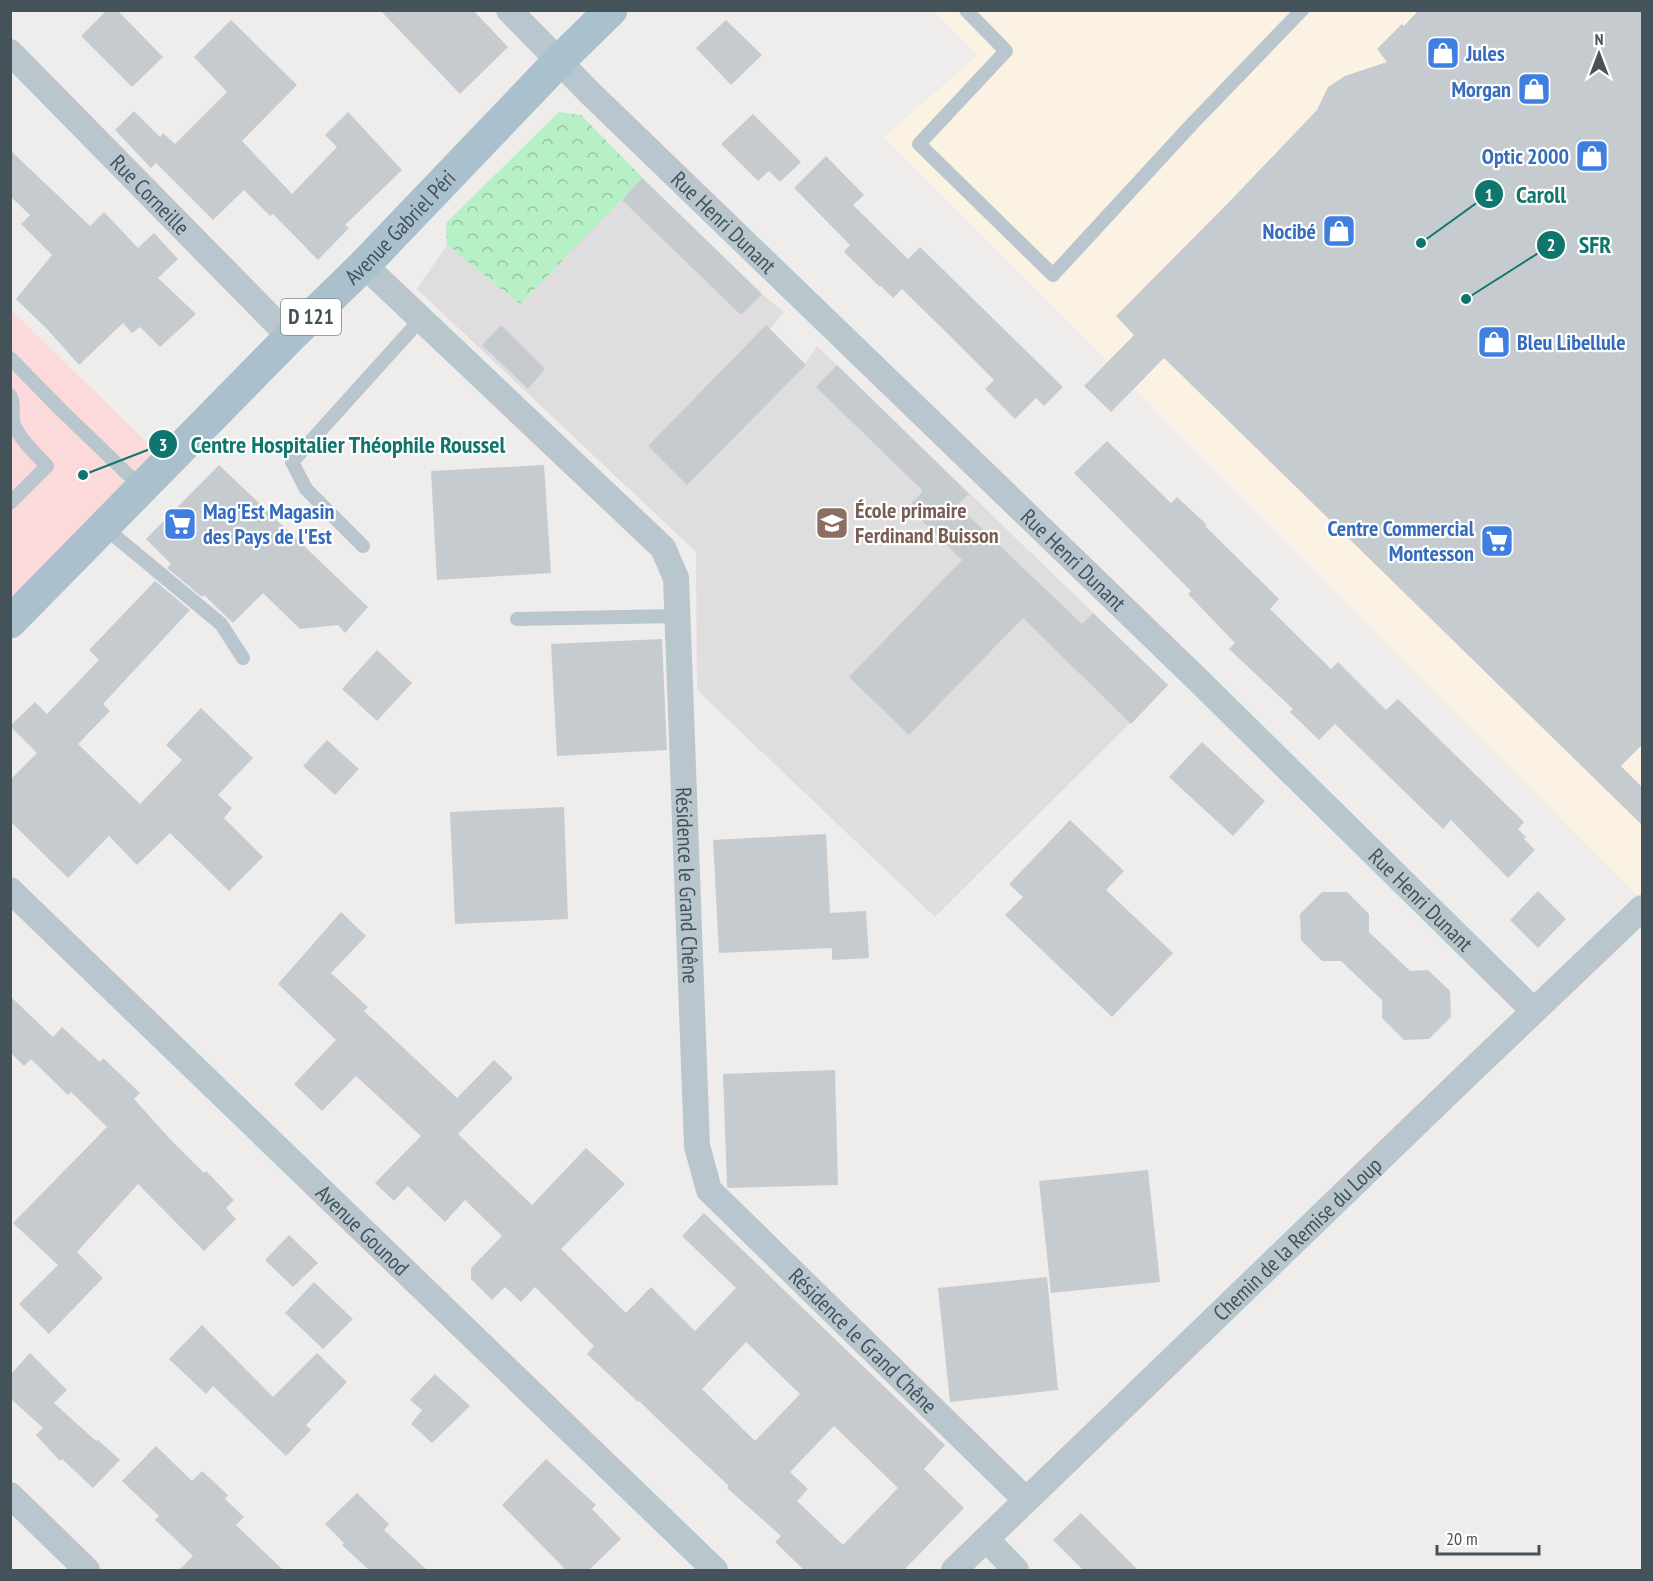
<svg xmlns="http://www.w3.org/2000/svg" width="1653" height="1581" font-family="'PT Sans Narrow',sans-serif">
<style>
.commercial{fill:#fcf2e3}
.education{fill:#e0dddf}
.medical{fill:#fcdadb}
.forest{fill:url(#forest-crowns)}
.building{fill:#c6cbd0;fill-rule:evenodd}
.lines{fill:none;stroke-linecap:round;stroke-linejoin:round}
.service{stroke:#bac6cd;stroke-width:14}
.minor{stroke:#bac6cd;stroke-width:26}
.primary{stroke:#aac0cd;stroke-width:33}
.labels{text-anchor:middle;stroke-width:4.5;stroke-linejoin:round;paint-order:stroke}
.shield{fill:#fff;stroke:#7c878c;stroke-width:1.5}
.shield-label{font-size:21px;font-weight:bold;fill:#44535a}
.shop-label{font-size:22px;font-weight:bold;fill:#366cbe;stroke:#fff;text-anchor:end}
.street-label{font-size:22px;fill:#44535a;stroke:#fff}
.education-label{font-size:22px;font-weight:bold;fill:#785e54;stroke:#fff;text-anchor:start}
.leader{fill:none;stroke:#0f766e;stroke-width:2}
.callout-dot{fill:#0f766e;stroke:#fff;stroke-width:2}
.mark-label{font-size:18px;text-anchor:middle;font-weight:bold;fill:#fff}
.callout-label{font-size:24px;text-anchor:middle;font-weight:bold;fill:#0f766e;stroke:#fff;stroke-width:4.5;stroke-linejoin:round;paint-order:stroke}
</style>
<defs>
<pattern id="forest-crowns" width="20" height="18" patternUnits="userSpaceOnUse" patternTransform="scale(1.5)"><rect width="20" height="18" fill="#b7f0c6"/><path d="M2 6a3 3 0 1 1 6 0M12 15a3 3 0 1 1 6 0" fill="none" stroke="#96c5a4"/></pattern>
</defs>
<rect width="100%" height="100%" fill="#efecec"/>
<!-- commercial -->
<path class="commercial" d="M 934,11 L 1642,11 L 1642,900 L 884,137 L 978,55 Z"/>
<!-- education -->
<path class="education" d="M 643,178 L 762,294 L 784,312 L 770,329 L 805,364 L 817,346 L 1168,685 L 935,917 L 697,690 L 696,552 L 417,289 L 447,245 L 520,304 Z"/>
<!-- medical -->
<path class="medical" d="M 11,310 L 167,462 L 11,622 Z"/>
<!-- forest -->
<path class="forest" d="M 559,112 L 581,115 L 643,178 L 520,304 L 447,245 L 446,223 Z"/>
<!-- building -->
<path class="building" d="M 107,10 L 117,10 L 163,57 L 132,87 L 81,36 Z
M 380,10 L 473,10 L 508,47 L 460,94 Z
M 1419,10 L 1642,10 L 1642,745 L 1621,766 L 1642,787 L 1642,825 L 1164,358 L 1111,412 L 1084,386 L 1134,335 L 1116,316 L 1231,200 L 1317,110 L 1328,87 L 1345,76 L 1387,62 L 1377,49 L 1402,24 L 1404,26 Z
M 231,20 L 297,85 L 242,141 L 292,194 L 337,147 L 325,135 L 348,112 L 402,170 L 345,225 L 349,228 L 318,260 L 273,214 L 270,216 L 244,190 L 213,220 L 156,163 L 151,168 L 115,130 L 134,111 L 160,137 L 163,133 L 175,144 L 227,92 L 194,57 Z
M 726,20 L 762,55 L 731,85 L 696,48 Z
M 753,114 L 801,162 L 780,182 L 769,171 L 758,181 L 721,144 Z
M 10,150 L 90,226 L 104,212 L 138,248 L 154,233 L 178,259 L 158,278 L 196,314 L 160,347 L 140,327 L 132,333 L 123,323 L 79,365 L 47,329 L 16,299 L 52,255 L 21,224 L 30,215 L 10,196 Z
M 826,156 L 864,195 L 853,205 L 908,259 L 920,247 L 1063,387 L 1044,406 L 1036,398 L 1015,419 L 985,389 L 994,380 L 946,332 L 902,289 L 893,298 L 881,286 L 880,287 L 844,252 L 850,245 L 794,188 Z
M 642,178 L 762,294 L 741,315 L 622,200 Z
M 501,325 L 545,369 L 528,389 L 482,345 Z
M 766,325 L 806,365 L 687,485 L 648,446 Z
M 837,365 L 969,494 L 957,505 L 1082,624 L 1093,613 L 1168,685 L 1131,724 L 1023,618 L 909,735 L 849,677 L 962,560 L 908,507 L 923,491 L 816,387 Z
M 1107,441 L 1171,503 L 1177,497 L 1207,525 L 1205,526 L 1279,599 L 1270,609 L 1331,669 L 1338,662 L 1386,710 L 1398,699 L 1524,822 L 1518,829 L 1526,837 L 1524,839 L 1535,850 L 1508,878 L 1451,820 L 1443,829 L 1335,724 L 1319,740 L 1290,712 L 1293,709 L 1229,649 L 1235,643 L 1188,594 L 1191,591 L 1074,473 Z
M 219,465 L 368,607 L 345,633 L 338,625 L 300,629 L 263,593 L 233,623 L 204,595 L 202,597 L 167,568 L 171,564 L 146,539 Z
M 544,465 L 551,573 L 437,580 L 431,471 Z
M 155,581 L 190,610 L 103,704 L 110,711 L 78,744 L 140,804 L 182,760 L 166,745 L 201,708 L 253,758 L 218,795 L 232,808 L 224,818 L 263,857 L 229,891 L 170,833 L 137,865 L 109,836 L 68,878 L 10,821 L 10,780 L 37,753 L 10,726 L 35,702 L 47,714 L 99,660 L 89,650 Z
M 662,639 L 667,750 L 557,756 L 551,644 Z
M 377,650 L 412,683 L 377,721 L 342,689 Z
M 327,740 L 359,769 L 335,795 L 303,766 Z
M 1202,742 L 1265,801 L 1233,836 L 1169,777 Z
M 564,807 L 568,919 L 455,924 L 450,812 Z
M 1070,820 L 1124,871 L 1106,890 L 1173,953 L 1112,1017 L 1005,915 L 1023,897 L 1009,884 Z
M 826,834 L 830,913 L 866,911 L 869,958 L 832,960 L 832,948 L 719,953 L 713,840 Z
M 1538,891 L 1566,919 L 1538,948 L 1510,920 Z
M 1322,892 L 1347,892 L 1369,914 L 1369,932 L 1410,971 L 1428,970 L 1450,991 L 1451,1017 L 1429,1039 L 1404,1040 L 1382,1018 L 1382,1000 L 1341,961 L 1322,961 L 1301,940 L 1300,914 Z
M 341,912 L 366,936 L 331,973 L 368,1007 L 364,1011 L 457,1098 L 494,1060 L 513,1078 L 458,1134 L 532,1205 L 586,1148 L 625,1184 L 561,1249 L 626,1313 L 651,1287 L 695,1331 L 736,1288 L 682,1236 L 704,1213 L 945,1445 L 924,1469 L 964,1508 L 904,1570 L 804,1570 L 775,1542 L 781,1536 L 727,1488 L 729,1486 L 668,1429 L 639,1401 L 638,1402 L 587,1354 L 594,1346 L 535,1287 L 521,1302 L 505,1287 L 492,1300 L 471,1279 L 471,1268 L 502,1236 L 465,1200 L 445,1222 L 408,1186 L 394,1201 L 375,1183 L 421,1136 L 356,1076 L 322,1111 L 294,1084 L 336,1040 L 278,984 ZM 746,1342 L 800,1394 L 755,1441 L 702,1389 ZM 834,1426 L 898,1488 L 843,1545 L 797,1501 L 808,1489 L 790,1472 Z
M 10,996 L 53,1037 L 62,1027 L 100,1062 L 103,1058 L 140,1093 L 134,1099 L 170,1139 L 204,1173 L 206,1171 L 234,1200 L 226,1208 L 236,1219 L 204,1251 L 138,1184 L 77,1252 L 103,1278 L 49,1334 L 19,1304 L 58,1265 L 13,1223 L 107,1127 L 71,1092 L 68,1095 L 31,1059 L 24,1066 L 10,1052 Z
M 835,1070 L 838,1185 L 728,1188 L 727,1186 L 723,1074 Z
M 1148,1170 L 1160,1282 L 1051,1293 L 1039,1181 Z
M 289,1235 L 318,1263 L 293,1287 L 265,1260 Z
M 1047,1277 L 1058,1390 L 950,1402 L 938,1288 Z
M 314,1282 L 353,1319 L 323,1349 L 285,1313 Z
M 202,1325 L 273,1397 L 317,1353 L 347,1382 L 306,1425 L 311,1430 L 286,1456 L 213,1386 L 206,1394 L 169,1359 Z
M 30,1353 L 67,1390 L 54,1403 L 96,1441 L 98,1440 L 120,1460 L 93,1488 L 62,1459 L 60,1461 L 36,1435 L 43,1428 L 10,1398 L 10,1375 Z
M 435,1374 L 470,1406 L 432,1443 L 411,1424 L 422,1410 L 410,1400 Z
M 156,1446 L 192,1481 L 202,1471 L 228,1495 L 225,1499 L 244,1517 L 236,1525 L 283,1570 L 179,1570 L 193,1556 L 155,1520 L 159,1516 L 122,1481 Z
M 546,1459 L 596,1505 L 592,1509 L 621,1539 L 589,1570 L 566,1570 L 502,1505 Z
M 357,1493 L 389,1524 L 384,1530 L 427,1570 L 369,1570 L 342,1545 L 344,1543 L 325,1524 Z
M 1081,1513 L 1138,1570 L 1083,1570 L 1053,1540 Z"/>
<g class="lines">
<!-- service -->
<path class="service" d="M 966,10 L 1006,51 L 919,144 L 1053,275 L 1193,123 L 1302,10
M 10,358 L 61,410 L 142,488
M 10,395 C 16,405 10,414 14,424 C 20,440 35,453 47,466 L 10,503
M 104,527 L 221,624 L 243,658
M 363,546 L 306,489 L 292,462 L 421,319
M 517,619 L 677,616"/>
<!-- minor -->
<g class="minor">
<path id="s1" d="M 509,10 L 590,93 L 1197,679 L 1534,1011"/>
<path id="s2" d="M 10,52 L 290,337"/>
<path id="s3" d="M 364,265 L 663,548 L 676,578 L 697,1146 L 709,1190 L 1026,1500"/>
<path id="s4" d="M 10,890 L 715,1570"/>
<path d="M 10,1495 L 87,1570"/>
<path d="M 986,1539 L 1016,1570"/>
<path id="s5" d="M 954,1570 L 1468,1074 L 1642,908"/>
</g>
<!-- primary -->
<path class="primary" id="s6" d="M 10,622 L 290,337 L 364,265 L 560,60 L 611,10"/>
</g>
<!-- icons -->
<defs>
<g id="shop-square" transform="scale(1.725)"><rect x="-9" y="-9" width="18" height="18" rx="4" fill="#3f7fe0" stroke="#fff"/><path d="M-5-2.5h2.3a2.7 3.5 0 0 1 5.4 0H5L5.5 6h-11ZM-1.5-2.5h3a1.5 2.3 0 0 0-3 0Z" fill="#fff"/></g>
<g id="school-square" transform="scale(1.725)"><rect x="-9" y="-9" width="18" height="18" rx="4" fill="#8d6e63" stroke="#fff"/><path d="M0-5L7-2L0 1L-7-2ZM-4 1L0 2.5L4 1V4Q0 6-4 4Z" fill="#fff"/></g>
<g id="supermarket-square" transform="scale(1.725)"><rect x="-9" y="-9" width="18" height="18" rx="4" fill="#3f7fe0" stroke="#fff"/><path d="M-6-5.5h2.5l.6 2H6L4.5 2H-2.5L-4.4-4H-6ZM-1.5 3.2a1.3 1.3 0 1 0 .1 0ZM3 3.2a1.3 1.3 0 1 0 .1 0Z" fill="#fff"/></g>
</defs>
<g fill-rule="evenodd">
<use href="#shop-square" x="1443" y="53"/>
<use href="#shop-square" x="1534" y="89"/>
<use href="#shop-square" x="1592" y="156"/>
<use href="#shop-square" x="1339" y="231"/>
<use href="#shop-square" x="1494" y="342"/>
<use href="#school-square" x="832" y="523"/>
<use href="#supermarket-square" x="180" y="524"/>
<use href="#supermarket-square" x="1497" y="541"/>
</g>
<g class="labels">
<!-- shield labels -->
<rect class="shield" x="281" y="299" width="60" height="36" rx="4.5"/>
<g class="shield-label">
<text x="311" y="324">D 121</text>
</g>
<!-- shop labels -->
<g class="shop-label">
<text x="1466" y="61" text-anchor="start">Jules</text>
<text x="1511" y="97">Morgan</text>
<text x="1569" y="164">Optic 2000</text>
<text x="1316" y="239">Nocibé</text>
<text x="1517" y="350" text-anchor="start">Bleu Libellule</text>
<text x="203" y="519" text-anchor="start">Mag'Est Magasin<tspan x="203" dy="25">des Pays de l'Est</tspan></text>
<text x="1474" y="536">Centre Commercial<tspan x="1474" dy="25">Montesson</tspan></text>
</g>
<!-- street labels -->
<g class="street-label">
<text dy="8" stroke="none"><textPath href="#s2" startOffset="200">Rue Corneille</textPath></text>
<text dy="8" stroke="none"><textPath href="#s1" startOffset="302">Rue Henri Dunant</textPath></text>
<text dy="8" stroke="none"><textPath href="#s6" startOffset="555">Avenue Gabriel Péri</textPath></text>
<text dy="8" stroke="none"><textPath href="#s1" startOffset="788">Rue Henri Dunant</textPath></text>
<text dy="8" stroke="none"><textPath href="#s3" startOffset="752">Résidence le Grand Chêne</textPath></text>
<text dy="8" stroke="none"><textPath href="#s1" startOffset="1274">Rue Henri Dunant</textPath></text>
<text dy="8" stroke="none"><textPath href="#s4" startOffset="490">Avenue Gounod</textPath></text>
<text dy="8" stroke="none"><textPath href="#s5" startOffset="477">Chemin de la Remise du Loup</textPath></text>
<text dy="8" stroke="none"><textPath href="#s3" startOffset="1274">Résidence le Grand Chêne</textPath></text>
</g>
<!-- education labels -->
<g class="education-label">
<text x="855" y="518">École primaire<tspan x="855" dy="25">Ferdinand Buisson</tspan></text>
</g>
</g>
<!-- callouts -->
<path class="leader" d="M1421 243L1489 194M1466 299L1551 245M83 475L163 444"/>
<g class="callout-dot">
<circle cx="1421" cy="243" r="6"/>
<circle cx="1466" cy="299" r="6"/>
<circle cx="83" cy="475" r="6"/>
<circle cx="1489" cy="194" r="15"/>
<circle cx="1551" cy="245" r="15"/>
<circle cx="163" cy="444" r="15"/>
</g>
<g class="mark-label">
<text x="1489" y="201">1</text>
<text x="1551" y="251">2</text>
<text x="163" y="451">3</text>
</g>
<g class="callout-label">
<text x="1541" y="203">Caroll</text>
<text x="1595" y="253">SFR</text>
<text x="348" y="453">Centre Hospitalier Théophile Roussel</text>
</g>
<!-- border -->
<rect width="1653" height="1581" fill="none" stroke="#44535a" stroke-width="24"/>
<!-- north arrow -->
<g transform="translate(1599 54)" stroke="#ffffff" stroke-width="4.5" paint-order="stroke">
<path d="M0-4.5L10 22L0 15L-10 22Z" fill="#44535a"/>
<text y="-9" font-size="16" font-weight="bold" text-anchor="middle" fill="#44535a">N</text>
</g>
<!-- scale -->
<path d="M1437 1545v9h102v-9" fill="none" stroke="#44535a" stroke-width="3"/>
<text x="1446" y="1545" font-size="18" fill="#44535a" stroke="#ffffff" stroke-width="4.5" paint-order="stroke">20 m</text>
</svg>
